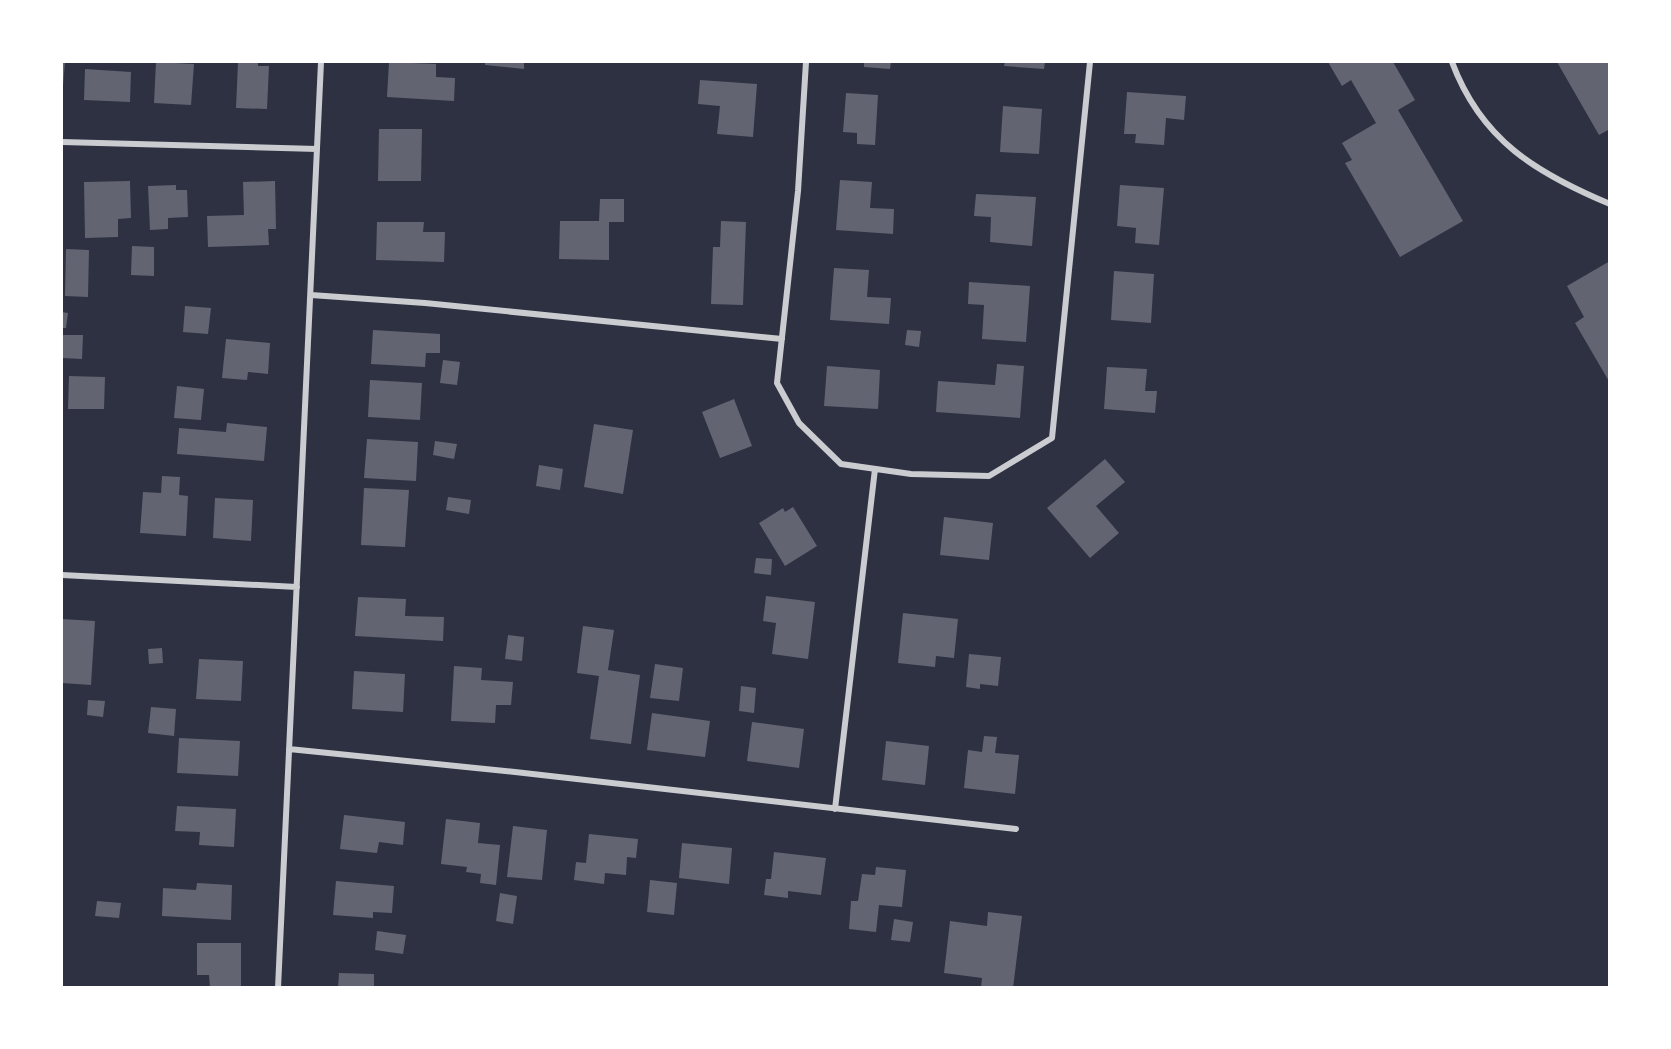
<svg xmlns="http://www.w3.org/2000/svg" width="1671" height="1049" font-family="'Sofia Sans Condensed',sans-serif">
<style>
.building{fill:#626471}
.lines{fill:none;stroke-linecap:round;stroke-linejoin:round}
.minor{stroke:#caccd0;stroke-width:6}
</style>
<rect width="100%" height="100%" fill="#2d3142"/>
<!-- building -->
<path class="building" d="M 62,62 L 65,62 L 63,86 L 62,86 Z
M 156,62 L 194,64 L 191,105 L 154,103 Z
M 238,62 L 258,62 L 258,66 L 269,66 L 267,109 L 236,108 Z
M 389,62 L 436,64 L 436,77 L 455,78 L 454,101 L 387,97 Z
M 485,62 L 524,62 L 524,69 L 485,65 Z
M 864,62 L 891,62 L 890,69 L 864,67 Z
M 1005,62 L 1045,62 L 1044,69 L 1004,66 Z
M 1328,62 L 1393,62 L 1415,100 L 1398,110 L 1463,221 L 1400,257 L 1345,163 L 1352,160 L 1342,143 L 1376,123 L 1351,80 L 1342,86 Z
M 1557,62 L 1610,62 L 1610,129 L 1599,135 Z
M 85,69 L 131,72 L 130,102 L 84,100 Z
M 700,80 L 757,84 L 753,137 L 717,134 L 720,106 L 698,104 Z
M 1127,92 L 1186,96 L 1184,120 L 1166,118 L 1164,145 L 1135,143 L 1136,134 L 1124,134 Z
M 846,93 L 878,95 L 875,145 L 857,144 L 857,133 L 843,132 Z
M 1003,106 L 1042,109 L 1039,154 L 1000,152 Z
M 379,129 L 422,129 L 421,181 L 378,181 Z
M 840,180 L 872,182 L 870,208 L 894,209 L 893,234 L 836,230 Z
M 130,181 L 131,218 L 118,219 L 118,237 L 85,238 L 84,182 Z
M 275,181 L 276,229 L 268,229 L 269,245 L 208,247 L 207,216 L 244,215 L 243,182 Z
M 176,185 L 176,190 L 187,190 L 188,217 L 168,218 L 168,229 L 150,230 L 148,186 Z
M 1120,185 L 1164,188 L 1159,245 L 1135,243 L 1136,228 L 1117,226 Z
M 976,194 L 1036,197 L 1032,246 L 990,242 L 991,217 L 974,216 Z
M 600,199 L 624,199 L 624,222 L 609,222 L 609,260 L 559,259 L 560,221 L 599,221 Z
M 721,221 L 746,222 L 743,305 L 711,304 L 713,247 L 720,247 Z
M 377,222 L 424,222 L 423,232 L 445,232 L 444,262 L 376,260 Z
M 132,246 L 154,247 L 154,276 L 131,275 Z
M 66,249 L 89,250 L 88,297 L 65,296 Z
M 1610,261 L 1610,383 L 1575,323 L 1584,317 L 1567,286 Z
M 834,268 L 869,270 L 867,297 L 891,298 L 889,324 L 830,320 Z
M 1114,271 L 1154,274 L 1151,323 L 1111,320 Z
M 969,282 L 1030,286 L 1026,342 L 982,339 L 984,305 L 968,304 Z
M 185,306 L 211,308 L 208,334 L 183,332 Z
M 62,312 L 68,313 L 66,328 L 62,328 Z
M 373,330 L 440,334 L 440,353 L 426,353 L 425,367 L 371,364 Z
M 907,330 L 921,331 L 919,347 L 905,345 Z
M 62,335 L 83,335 L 82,359 L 62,358 Z
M 226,339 L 270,343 L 268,374 L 248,372 L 247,380 L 222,378 Z
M 443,360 L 460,362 L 457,385 L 440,383 Z
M 997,364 L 1024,366 L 1020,418 L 936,412 L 938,381 L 995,385 Z
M 827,366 L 880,370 L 878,409 L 824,406 Z
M 1107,367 L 1147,369 L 1145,391 L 1157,391 L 1155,413 L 1104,409 Z
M 69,376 L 105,377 L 104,409 L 68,409 Z
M 370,380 L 422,383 L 420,420 L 368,417 Z
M 177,386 L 204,389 L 201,420 L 174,418 Z
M 734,399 L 752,446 L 720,458 L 702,412 Z
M 227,423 L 267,427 L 264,461 L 177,454 L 179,428 L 226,432 Z
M 594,424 L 633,430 L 623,494 L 584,487 Z
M 367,439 L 418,442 L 416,481 L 364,478 Z
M 435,441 L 457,444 L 454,459 L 433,455 Z
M 1105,459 L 1125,482 L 1096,506 L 1119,533 L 1090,558 L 1047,508 Z
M 539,465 L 563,469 L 560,490 L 536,486 Z
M 162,476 L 180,477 L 179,495 L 188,496 L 186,536 L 140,533 L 143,492 L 161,493 Z
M 364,488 L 409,490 L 405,547 L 361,545 Z
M 448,497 L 471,500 L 469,514 L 446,510 Z
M 215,498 L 253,500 L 251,541 L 213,538 Z
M 793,507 L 817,546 L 785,566 L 759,523 L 783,508 L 785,512 Z
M 944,517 L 993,523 L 989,560 L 940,555 Z
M 756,558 L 772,559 L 771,575 L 754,573 Z
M 766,596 L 815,602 L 808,659 L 772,654 L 776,623 L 763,621 Z
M 358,597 L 406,599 L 405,616 L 444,617 L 443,641 L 355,636 Z
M 903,613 L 958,619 L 954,658 L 936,656 L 935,667 L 898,663 Z
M 62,619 L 95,621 L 91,685 L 62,683 Z
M 583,626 L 614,630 L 608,670 L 640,675 L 631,744 L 590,739 L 599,676 L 577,673 Z
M 508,635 L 524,637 L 522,661 L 505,659 Z
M 162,648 L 163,663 L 149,664 L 148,649 Z
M 969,654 L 1001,657 L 998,686 L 980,684 L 980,689 L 966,687 Z
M 199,659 L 243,661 L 241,701 L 196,699 Z
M 655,664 L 683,668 L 679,701 L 650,698 Z
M 454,666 L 482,668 L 481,680 L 513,682 L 511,705 L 496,705 L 495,723 L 451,721 Z
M 354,671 L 405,674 L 403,712 L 352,709 Z
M 741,686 L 756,688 L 754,713 L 739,711 Z
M 88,700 L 105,701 L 103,717 L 87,715 Z
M 151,707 L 176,709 L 174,736 L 148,733 Z
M 652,713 L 710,721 L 705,757 L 647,750 Z
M 752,722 L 804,729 L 799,768 L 747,761 Z
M 984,736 L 997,737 L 995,753 L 1019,755 L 1015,794 L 964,788 L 968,750 L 982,752 Z
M 179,738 L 240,741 L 238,776 L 177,773 Z
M 886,741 L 929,746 L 925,785 L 882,780 Z
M 177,806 L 236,809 L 234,847 L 199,845 L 200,832 L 175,831 Z
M 344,815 L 405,822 L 403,845 L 379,842 L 377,853 L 340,849 Z
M 446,819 L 480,823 L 478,843 L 500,845 L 496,885 L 480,883 L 481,874 L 466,872 L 467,867 L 441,864 Z
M 513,826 L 547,830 L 542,880 L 507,877 Z
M 589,834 L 638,839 L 636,858 L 627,857 L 626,875 L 605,873 L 604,884 L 574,880 L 576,862 L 586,863 Z
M 682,843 L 732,848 L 729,884 L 679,878 Z
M 774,852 L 826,858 L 821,895 L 788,891 L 788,898 L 764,895 L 766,879 L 771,879 Z
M 876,867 L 906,870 L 902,907 L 879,905 L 876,932 L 849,929 L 851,901 L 858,901 L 862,874 L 875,875 Z
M 650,880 L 677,883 L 674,915 L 647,912 Z
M 336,881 L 394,886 L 392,913 L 373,912 L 373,918 L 333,915 Z
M 197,883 L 232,885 L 231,920 L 162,916 L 163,888 L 196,890 Z
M 500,893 L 517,896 L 513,924 L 496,921 Z
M 97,901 L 121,903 L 119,918 L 95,916 Z
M 988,912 L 1022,916 L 1013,988 L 981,987 L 982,978 L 944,973 L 950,921 L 987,926 Z
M 894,919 L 913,922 L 910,942 L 891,940 Z
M 377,931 L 406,935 L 403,954 L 375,950 Z
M 197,943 L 241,943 L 241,988 L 210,988 L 209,975 L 197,975 Z
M 339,973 L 374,974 L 374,988 L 338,988 Z"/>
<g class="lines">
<!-- minor -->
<path class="minor" d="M 806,62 L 798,191 L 777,383 L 799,423 L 841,464 L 911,474 L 989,476 L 1052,438 L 1090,62
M 1452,62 C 1481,140 1536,173 1610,204
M 62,142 L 317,149
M 311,295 L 425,303 L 782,339
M 62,575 L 297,587
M 289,749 L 515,772 L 1016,829
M 835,809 L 875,469
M 278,988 L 321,62"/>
</g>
<!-- border -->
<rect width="1671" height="1049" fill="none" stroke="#ffffff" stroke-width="126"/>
</svg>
